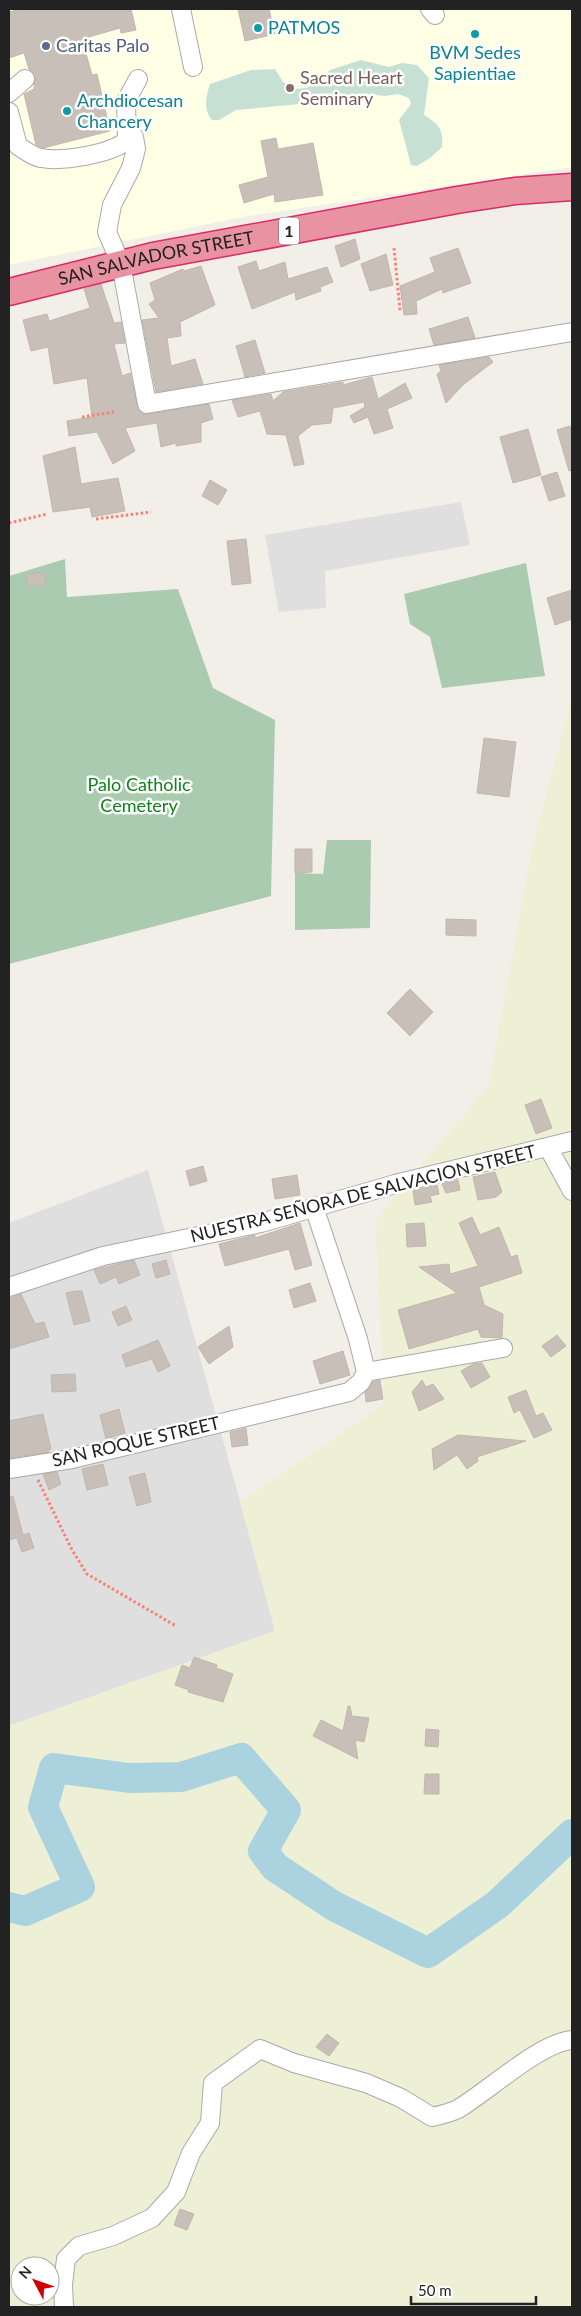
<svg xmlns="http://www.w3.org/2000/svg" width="581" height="2316" font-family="Lato,sans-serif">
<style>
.residential{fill:#e0dfdf}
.education{fill:#ffffe5}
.farmland{fill:#eef0d5;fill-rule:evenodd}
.wetland{fill:#c6e0d4}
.cemetery{fill:#aacbaf}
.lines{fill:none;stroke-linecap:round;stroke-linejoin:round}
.river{stroke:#aad3df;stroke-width:30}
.building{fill:#c7bfb8;stroke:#c4b6ab}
.minor-casing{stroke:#a9a9a9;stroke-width:20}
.highway-casing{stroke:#dc2a67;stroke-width:29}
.path{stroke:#fa8072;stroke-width:3;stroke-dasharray:2.5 2.5;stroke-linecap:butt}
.minor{stroke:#fff;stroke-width:18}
.highway{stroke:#e892a2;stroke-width:26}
.culture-dot{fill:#0f9aa8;stroke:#fff;stroke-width:2}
.service-dot{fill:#5c6f8a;stroke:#fff;stroke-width:2}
.education-dot{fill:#8d6e63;stroke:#fff;stroke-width:2}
.labels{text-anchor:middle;stroke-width:5;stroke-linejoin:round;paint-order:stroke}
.shield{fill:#fff;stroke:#646464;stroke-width:1}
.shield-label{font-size:16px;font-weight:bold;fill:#222}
.culture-label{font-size:18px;fill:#0d838f;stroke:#fff;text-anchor:start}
.service-label{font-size:18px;fill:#4e5e75;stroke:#fff;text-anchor:start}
.education-label{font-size:18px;fill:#785e54;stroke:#fff;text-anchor:start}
.street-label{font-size:18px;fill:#222;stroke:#fff}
.park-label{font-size:18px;fill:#0c8416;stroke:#fff}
</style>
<rect width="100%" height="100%" fill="#f2efe9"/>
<!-- residential -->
<path class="residential" d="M 461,502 L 470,545 L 325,571 L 326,608 L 279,612 L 265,535 Z
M 148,1170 L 276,1631 L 9,1726 L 9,1223 Z"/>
<!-- education -->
<path class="education" d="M 9,9 L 572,9 L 572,167 L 242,217 L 9,265 Z"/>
<!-- farmland -->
<path class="farmland" d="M 572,698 L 572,2307 L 9,2307 L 9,1726 L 275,1631 L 240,1502 L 384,1404 L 376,1219 L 489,1085 L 533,844 ZM 20,2266 L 50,2266 L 50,2296 L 20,2296 Z"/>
<!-- wetland -->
<path class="wetland" d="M 361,60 L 389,67 L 402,63 L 417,65 L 429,78 L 424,115 C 438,123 444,130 442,147 L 430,158 L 417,166 L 411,165 L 399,120 L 411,104 L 409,98 L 398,94 L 385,96 L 367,94 L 322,102 L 236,110 L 219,120 L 212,120 C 203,110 206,96 210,84 L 251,70 L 275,69 L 283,82 L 293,89 L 306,88 L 318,82 L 330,70 Z"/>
<!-- cemetery -->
<path class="cemetery" d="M 65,559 L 67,597 L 178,589 L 213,688 L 275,720 L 271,896 L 9,964 L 9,576 Z
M 526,563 L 545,676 L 442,688 L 430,637 L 410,624 L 404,594 Z
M 327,840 L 371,840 L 370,928 L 295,930 L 295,873 L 323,874 Z"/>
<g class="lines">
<!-- river -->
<path class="river" d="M 9,1907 L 25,1911 L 80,1887 L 43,1807 L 54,1768 L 129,1778 L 181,1777 L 241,1758 L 286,1810 L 263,1851 L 275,1867 L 334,1906 L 428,1953 L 498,1904 L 572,1834"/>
</g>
<!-- building -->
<path class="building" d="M 20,9 L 131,9 L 136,30 L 121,33 L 120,28 L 82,39 L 92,75 L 97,74 L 110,131 L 43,148 L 36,145 L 24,94 L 34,89 L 35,76 L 29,69 L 24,53 L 9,58 L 9,12 Z
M 238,9 L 269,9 L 275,34 L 245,41 Z
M 276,138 L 278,149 L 313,143 L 323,195 L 275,202 L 274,194 L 244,203 L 239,185 L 268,177 L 261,141 Z
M 355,239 L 360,259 L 341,267 L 335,246 Z
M 458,248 L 471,283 L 443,293 L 442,289 L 416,301 L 417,314 L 404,315 L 400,286 L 435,272 L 430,258 Z
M 386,254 L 393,285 L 370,291 L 361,264 Z
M 256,261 L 259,271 L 285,262 L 288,279 L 327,267 L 333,282 L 320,287 L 321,291 L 296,300 L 295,292 L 252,309 L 238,267 Z
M 201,266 L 215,305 L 180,322 L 181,336 L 167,338 L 171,366 L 195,359 L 203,384 L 156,392 L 142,320 L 159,318 L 149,304 L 155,300 L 150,283 L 183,269 L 184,271 Z
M 101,284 L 114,323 L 121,322 L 125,343 L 114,344 L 122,376 L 130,373 L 139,410 L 149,414 L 209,404 L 213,419 L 201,423 L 201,442 L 176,446 L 176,443 L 161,447 L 157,423 L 125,428 L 135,451 L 113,464 L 97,432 L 69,436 L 67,421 L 92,417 L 87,378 L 54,384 L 48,347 L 31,351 L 23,320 L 47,314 L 49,321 L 90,308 L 84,289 Z
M 468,317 L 475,338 L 434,345 L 429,329 Z
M 255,340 L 265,373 L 245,377 L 236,346 Z
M 489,357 L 493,362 L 464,384 L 446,403 L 437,374 L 441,371 L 439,365 Z
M 372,377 L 378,399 L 405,383 L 412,398 L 387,409 L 393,428 L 374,434 L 368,417 L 354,423 L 350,416 L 365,407 L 364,402 L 333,408 L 331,423 L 312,425 L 298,436 L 304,464 L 294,466 L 286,435 L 267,434 L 260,411 L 238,417 L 232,400 L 271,394 L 273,401 L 283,392 L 343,382 L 343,385 Z
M 570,426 L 572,433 L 572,470 L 569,471 L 557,430 Z
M 528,429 L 541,475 L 513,483 L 500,437 Z
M 75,447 L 81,484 L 118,478 L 125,511 L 92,517 L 90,507 L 53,512 L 43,456 Z
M 557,472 L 565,496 L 549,501 L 541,477 Z
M 210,480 L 227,490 L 218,505 L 202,496 Z
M 246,539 L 251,583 L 232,585 L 227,541 Z
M 44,572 L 46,584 L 28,587 L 26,574 Z
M 572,590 L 572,619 L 555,625 L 547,598 Z
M 484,738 L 516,742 L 509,797 L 477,793 Z
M 295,849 L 312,849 L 312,872 L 295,873 Z
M 446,919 L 476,920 L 476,936 L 446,935 Z
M 410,989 L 433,1012 L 410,1036 L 387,1013 Z
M 541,1099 L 552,1128 L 536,1134 L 525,1105 Z
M 203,1166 L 207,1181 L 190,1186 L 186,1171 Z
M 495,1172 L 502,1192 L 496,1197 L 478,1200 L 473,1177 Z
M 297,1175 L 300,1195 L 275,1199 L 272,1179 Z
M 458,1180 L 460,1190 L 446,1193 L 442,1184 Z
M 437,1185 L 439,1194 L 430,1196 L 432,1202 L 415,1205 L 413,1191 Z
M 472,1217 L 480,1235 L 499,1227 L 511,1257 L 517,1255 L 522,1273 L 479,1287 L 484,1305 L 503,1314 L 502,1338 L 481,1337 L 478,1329 L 409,1349 L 398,1310 L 457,1293 L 419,1267 L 449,1264 L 450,1274 L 478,1266 L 459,1223 Z
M 300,1223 L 312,1265 L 295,1270 L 289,1249 L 225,1266 L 219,1244 L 255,1235 L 255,1238 Z
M 424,1223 L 426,1246 L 407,1247 L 406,1224 Z
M 134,1260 L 140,1275 L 119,1284 L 116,1277 L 100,1284 L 94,1270 Z
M 166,1260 L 170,1274 L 156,1278 L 152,1264 Z
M 310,1283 L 316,1301 L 294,1308 L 289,1290 Z
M 76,1291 L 82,1291 L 90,1321 L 74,1325 L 66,1293 Z
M 21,1294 L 35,1324 L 44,1322 L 49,1337 L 9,1349 L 9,1299 Z
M 126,1306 L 132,1320 L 118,1326 L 112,1312 Z
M 229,1326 L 233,1347 L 209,1364 L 198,1347 Z
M 557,1335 L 566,1346 L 551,1357 L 542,1346 Z
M 158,1340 L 170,1366 L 158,1372 L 152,1359 L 126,1367 L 122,1355 Z
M 343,1351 L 350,1375 L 320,1384 L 313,1361 Z
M 482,1363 L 490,1377 L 471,1388 L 461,1371 L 473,1364 Z
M 75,1374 L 76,1391 L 52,1392 L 51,1375 Z
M 380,1380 L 383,1399 L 366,1402 L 365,1392 L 373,1382 Z
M 422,1380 L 426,1387 L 433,1384 L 444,1399 L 419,1411 L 412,1392 Z
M 526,1390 L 536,1416 L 543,1413 L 552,1430 L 534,1438 L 520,1410 L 514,1413 L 508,1397 Z
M 119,1409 L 125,1433 L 106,1439 L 100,1415 Z
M 43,1414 L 51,1449 L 48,1450 L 49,1452 L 9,1458 L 9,1421 Z
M 246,1428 L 248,1445 L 232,1447 L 230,1432 Z
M 458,1435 L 526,1441 L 477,1457 L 478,1461 L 467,1469 L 457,1455 L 434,1470 L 432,1449 Z
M 103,1464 L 108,1485 L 87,1490 L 82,1469 Z
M 57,1472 L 61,1484 L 49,1490 L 43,1474 Z
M 145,1473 L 151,1502 L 137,1506 L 129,1477 Z
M 13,1496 L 23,1535 L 21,1536 L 29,1533 L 34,1548 L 22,1552 L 17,1538 L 9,1540 L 9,1497 Z
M 194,1657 L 217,1665 L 216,1668 L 233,1674 L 223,1702 L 188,1692 L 189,1690 L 175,1685 L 182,1665 L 190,1668 Z
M 348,1706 L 350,1706 L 352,1716 L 369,1718 L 364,1742 L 355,1740 L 358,1759 L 313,1736 L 321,1720 L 343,1731 Z
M 426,1729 L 439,1730 L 438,1747 L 425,1746 Z
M 425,1774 L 439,1774 L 439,1794 L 424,1794 Z
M 327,2034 L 339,2043 L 329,2056 L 316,2047 Z
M 180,2209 L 194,2214 L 187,2230 L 174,2225 Z"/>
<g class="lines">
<!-- minor casing -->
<g class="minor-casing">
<path id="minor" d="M 181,9 L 193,67
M 430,9 L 435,15
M 9,93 L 25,79
M 9,112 L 18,146 C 25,150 33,157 41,158 C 62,162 112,154 127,140 L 126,101 L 138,79
M 127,129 L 134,137 L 136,149 L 131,168 L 112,205 L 107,232 L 121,264 L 147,404 L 572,332
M 548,1147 L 572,1191
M 9,1287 L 103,1256 L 261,1223 L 395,1184 L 572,1141
M 366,1372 L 503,1348
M 9,1469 L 72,1459 L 349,1392 L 361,1382 L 366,1372 L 358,1339 L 314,1207
M 64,2307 L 63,2284 L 66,2259 L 79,2246 L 113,2236 L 152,2218 L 176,2192 L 191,2153 L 210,2123 L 213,2083 L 260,2049 L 294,2063 L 366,2083 L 401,2098 L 432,2117 C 441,2115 450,2113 458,2109 C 487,2092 541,2042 572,2040"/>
</g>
<!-- highway casing -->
<g class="highway-casing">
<g id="highway">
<path id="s1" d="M 9,292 L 153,256 L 457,200 L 515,191 L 572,187"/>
</g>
</g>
<!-- path -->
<path class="path" d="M 394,248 L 400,310
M 82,417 L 114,412
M 96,519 L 151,512
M 9,523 L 47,514
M 38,1480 L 72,1550 L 87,1574 L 176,1626"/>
<!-- minor -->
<use href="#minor" class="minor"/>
<!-- highway -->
<use href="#highway" class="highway"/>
</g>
<!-- markers -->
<g class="culture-dot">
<circle cx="258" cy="28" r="5"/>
<circle cx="475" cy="34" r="5"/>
<circle cx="67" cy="111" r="5"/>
</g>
<circle class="service-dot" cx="46" cy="46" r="5"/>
<circle class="education-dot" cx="290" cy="88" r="5"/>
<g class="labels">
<!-- shield labels -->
<rect class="shield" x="279" y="217.5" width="20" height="27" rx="4"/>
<g class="shield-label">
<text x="289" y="237">1</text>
</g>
<!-- culture labels -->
<g class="culture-label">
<text x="268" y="34">PATMOS</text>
<text x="475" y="59" text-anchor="middle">BVM Sedes<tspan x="475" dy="21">Sapientiae</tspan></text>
<text x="77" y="107">Archdiocesan<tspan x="77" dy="21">Chancery</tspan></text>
</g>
<!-- service labels -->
<g class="service-label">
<text x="56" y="52">Caritas Palo</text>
</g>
<!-- education labels -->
<g class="education-label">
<text x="300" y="84">Sacred Heart<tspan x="300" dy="21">Seminary</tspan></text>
</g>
<!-- street labels -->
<g class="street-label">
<text dy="6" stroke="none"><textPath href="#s1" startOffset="151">SAN SALVADOR STREET</textPath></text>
<text transform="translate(363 1194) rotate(-14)" y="6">NUESTRA SEÑORA DE SALVACION STREET</text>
<text transform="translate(136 1442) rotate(-13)" y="6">SAN ROQUE STREET</text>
</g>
<!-- park labels -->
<g class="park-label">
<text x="139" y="791">Palo Catholic<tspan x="139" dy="21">Cemetery</tspan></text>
</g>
</g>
<!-- border -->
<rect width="581" height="2316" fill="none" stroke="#222222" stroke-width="20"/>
<!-- north arrow -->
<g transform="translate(35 2281) rotate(311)"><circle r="24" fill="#ffffff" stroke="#a7a7a7"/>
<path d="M0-4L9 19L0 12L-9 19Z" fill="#d40000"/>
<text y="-8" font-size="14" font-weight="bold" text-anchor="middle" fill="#222222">N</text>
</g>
<!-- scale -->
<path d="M411 2296v8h125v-8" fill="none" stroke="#222222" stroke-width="2.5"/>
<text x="418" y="2296" font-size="15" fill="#222222" stroke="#ffffff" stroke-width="4" paint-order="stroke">50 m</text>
</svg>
